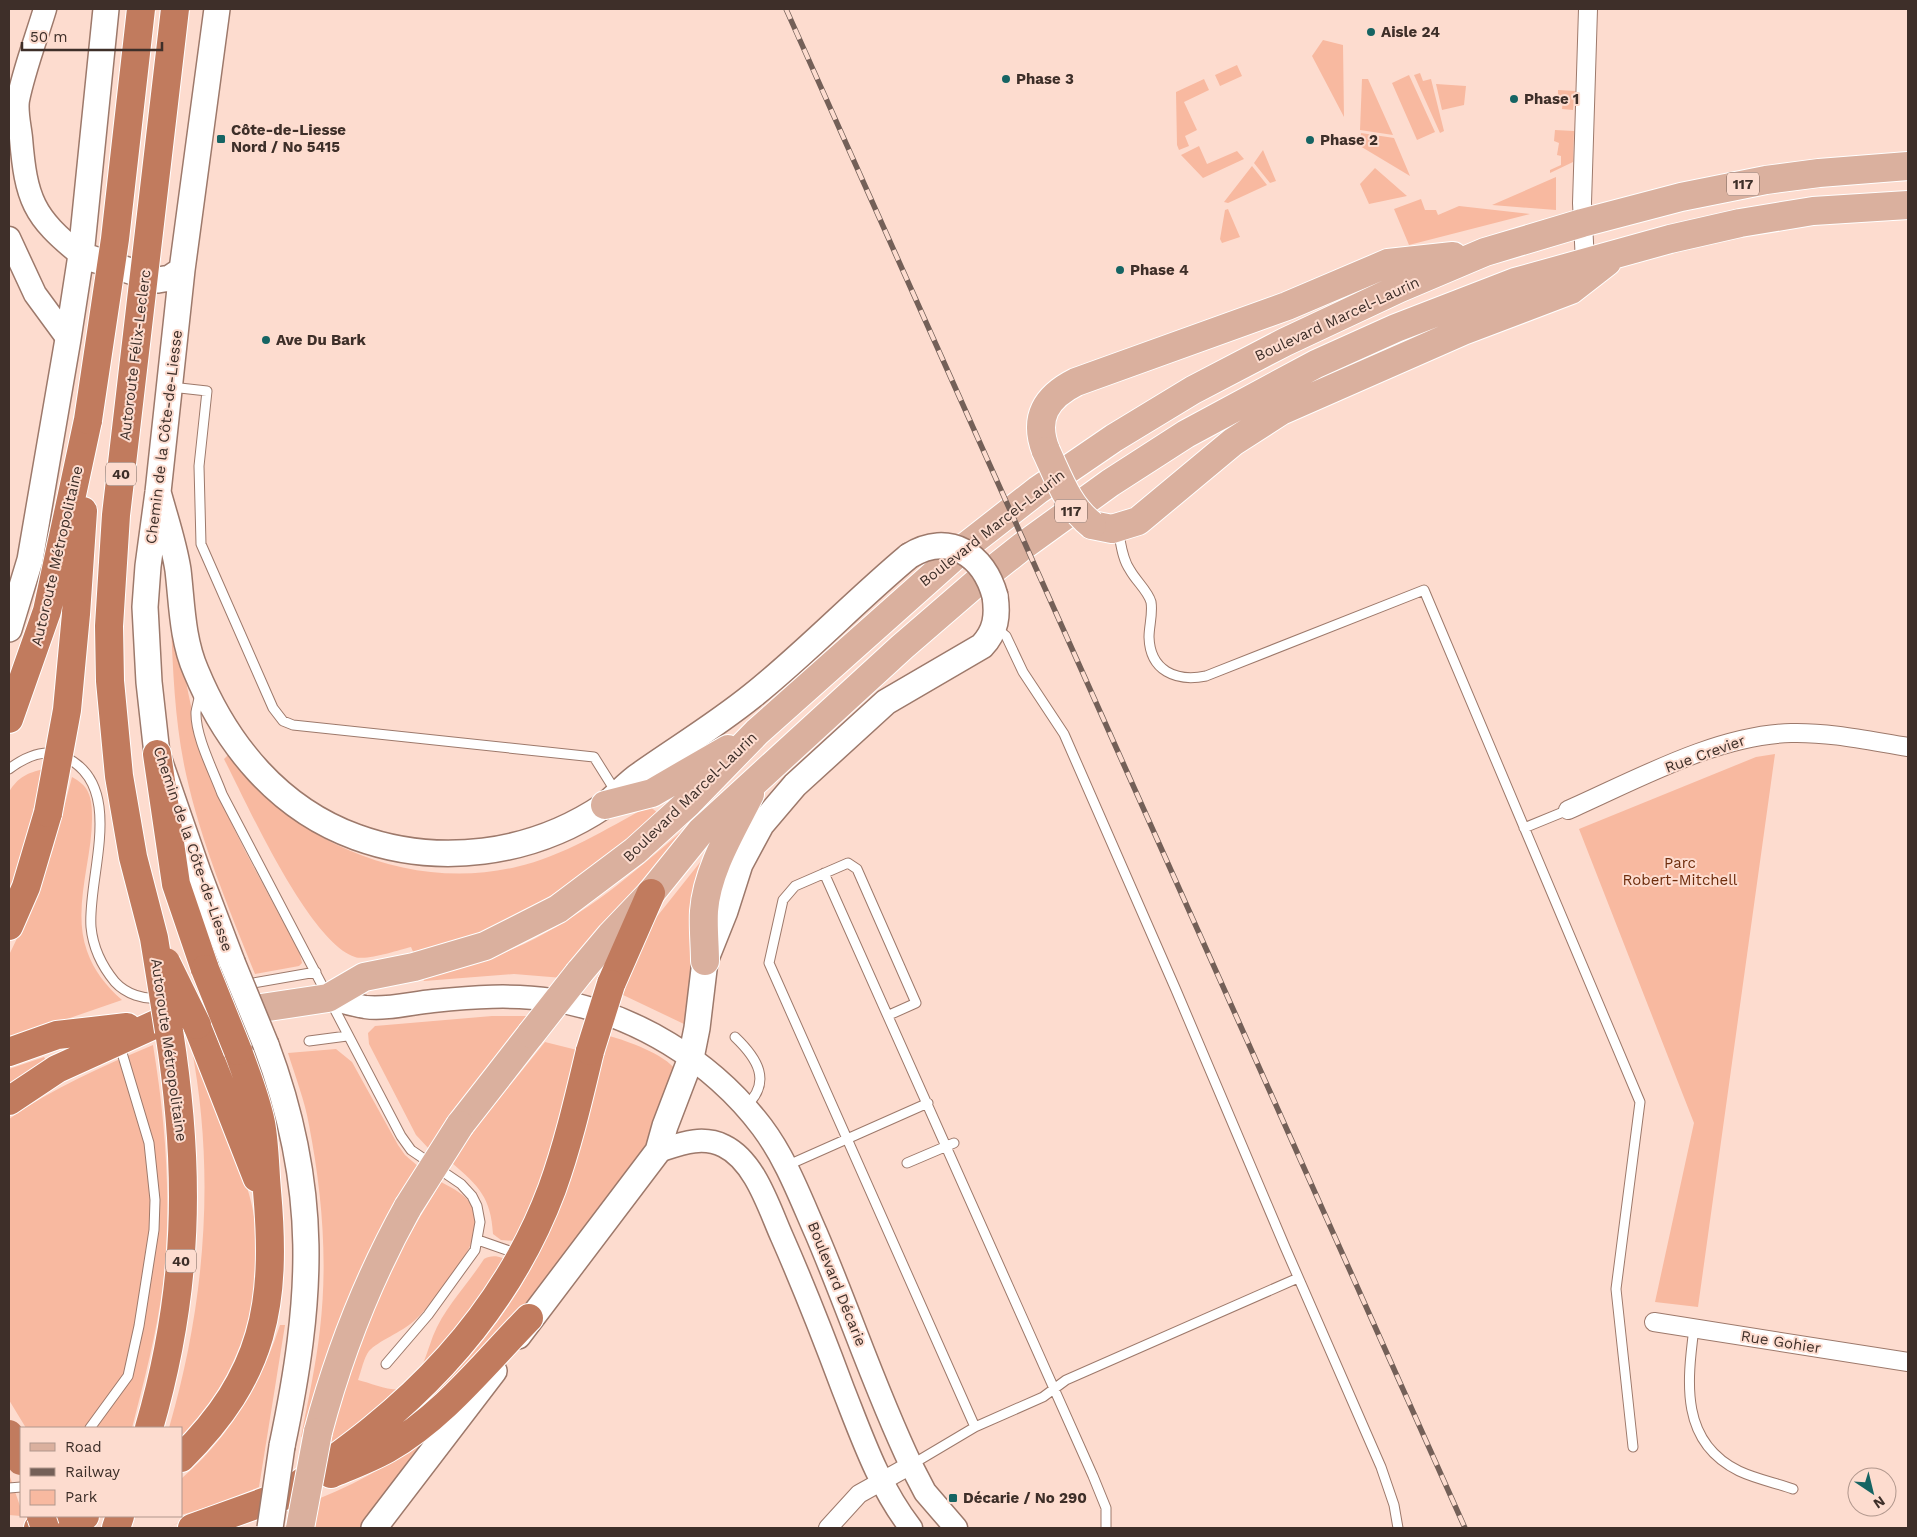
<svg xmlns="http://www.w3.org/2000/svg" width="1917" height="1537" font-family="'Work Sans',sans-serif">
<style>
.green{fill:#f8b9a0}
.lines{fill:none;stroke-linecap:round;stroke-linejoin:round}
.service-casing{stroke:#9d796b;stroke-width:11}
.minor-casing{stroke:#9d796b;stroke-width:20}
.tertiary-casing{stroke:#9d796b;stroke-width:25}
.secondary-casing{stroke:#9d796b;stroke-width:28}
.primary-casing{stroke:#fff;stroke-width:30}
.motorway-casing{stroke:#fff;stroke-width:30}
.service{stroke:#fff;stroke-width:9}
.minor{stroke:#fff;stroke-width:18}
.tertiary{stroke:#fff;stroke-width:22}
.secondary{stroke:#fff;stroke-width:25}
.primary{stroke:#dab09e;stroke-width:28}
.motorway{stroke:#c17b5e;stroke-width:28}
.rail-casing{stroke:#746058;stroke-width:5.5}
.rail{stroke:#fddccf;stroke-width:4;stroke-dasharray:11;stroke-linecap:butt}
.secondary-bridge-casing{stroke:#9d796b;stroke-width:28;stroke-linecap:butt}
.primary-bridge-casing{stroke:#fff;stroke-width:30;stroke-linecap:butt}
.motorway-bridge-casing{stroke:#fff;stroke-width:30;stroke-linecap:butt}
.secondary-bridge{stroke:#fff;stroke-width:25}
.primary-bridge{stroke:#dab09e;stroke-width:28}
.motorway-bridge{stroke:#c17b5e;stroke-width:28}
.poi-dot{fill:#166463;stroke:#fddccf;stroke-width:2}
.labels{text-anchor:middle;stroke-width:4;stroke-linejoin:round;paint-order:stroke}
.shield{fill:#fddccf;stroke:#77635b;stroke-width:1}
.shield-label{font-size:14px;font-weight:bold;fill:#3e2f29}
.poi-label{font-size:15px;font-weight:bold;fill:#3e2f29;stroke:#fddccf;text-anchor:start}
.street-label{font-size:15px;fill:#3e2f29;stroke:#fddccf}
.park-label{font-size:15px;fill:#6e2c0c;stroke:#fddccf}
</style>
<rect width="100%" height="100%" fill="#fddccf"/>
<!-- green -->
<path class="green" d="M 1323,40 L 1343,45 L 1344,117 L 1312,56 Z
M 1237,65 L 1242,76 L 1220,86 L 1215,75 Z
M 1420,73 L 1423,81 L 1431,79 L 1444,131 L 1440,133 L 1414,75 Z
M 1409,75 L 1435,132 L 1417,140 L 1392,83 Z
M 1204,79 L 1209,90 L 1184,102 L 1197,130 L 1185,136 L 1189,146 L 1179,150 L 1177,145 L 1176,92 Z
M 1362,79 L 1368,79 L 1393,135 L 1360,130 Z
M 1436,84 L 1466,86 L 1464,105 L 1442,110 Z
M 1558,90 L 1575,91 L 1573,110 L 1562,109 L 1563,98 L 1558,97 Z
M 1555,130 L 1574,131 L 1573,162 L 1550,173 L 1550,170 L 1561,165 L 1561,156 L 1557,155 L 1559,143 L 1554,141 Z
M 1361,133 L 1394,138 L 1410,176 L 1360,146 Z
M 1199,146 L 1207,164 L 1237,151 L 1244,159 L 1203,178 L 1181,155 Z
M 1263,150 L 1276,181 L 1270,183 L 1254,163 Z
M 1252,166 L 1267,185 L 1228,203 L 1224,202 Z
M 1375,168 L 1407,196 L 1369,204 L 1360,184 Z
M 1556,177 L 1556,210 L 1492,205 Z
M 1421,199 L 1425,210 L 1436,210 L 1438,215 L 1459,206 L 1530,214 L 1409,245 L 1394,209 Z
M 1228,209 L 1240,237 L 1222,243 L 1220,239 L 1225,210 Z
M 176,622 C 185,679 194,735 216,788 C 239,845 272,899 300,954 L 302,963 L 299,966 L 255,974 C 229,909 201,842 186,774 C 175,724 173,673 171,623 Z
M 229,754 C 238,765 246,777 256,787 C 322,854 423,889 516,867 C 564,856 606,829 649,806 L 658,813 C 603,861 546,905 479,935 C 459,944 435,948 414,954 L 411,947 C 398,950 367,961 355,957 C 309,942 247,804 224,759 Z
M 1775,754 L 1698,1307 L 1655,1302 L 1694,1123 L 1579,829 L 1756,757 Z
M 44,769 L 28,848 L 9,898 L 9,792 C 18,777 27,773 44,769 Z
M 72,777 C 79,781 85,785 88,792 C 92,801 92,809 92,819 C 92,861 72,909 87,951 C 94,971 106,986 122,1000 L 9,1039 L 9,955 L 37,897 L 53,849 Z
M 684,829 L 688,834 L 563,978 L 514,974 L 424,981 L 423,979 C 457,968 492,959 524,944 C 585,915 634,873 684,829 Z
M 721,836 L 687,1024 L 684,1024 L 621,994 L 638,947 L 655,919 Z
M 492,1016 L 533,1016 L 430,1150 L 416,1135 L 369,1044 L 368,1033 L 375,1026 Z
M 609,1036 C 628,1041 664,1054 676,1070 L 658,1131 L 550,1282 L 473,1369 L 397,1429 C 458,1374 515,1312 547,1235 C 574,1171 590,1102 609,1036 Z
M 545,1042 L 585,1052 L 561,1139 L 515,1241 L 501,1240 L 493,1234 C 491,1198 479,1186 452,1163 L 476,1128 Z
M 153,1045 C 166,1124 172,1204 163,1284 C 157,1332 144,1381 132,1428 L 26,1428 L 9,1400 L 9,1119 C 53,1088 103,1066 153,1045 Z
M 191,1045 C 210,1094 235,1144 249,1194 C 273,1279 243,1375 181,1437 L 181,1428 L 169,1428 C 205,1304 216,1173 191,1045 Z
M 336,1049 L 352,1062 L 398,1145 L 405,1155 L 419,1167 L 310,1432 L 301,1437 C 308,1401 316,1365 320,1329 C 328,1261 322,1192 309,1125 C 305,1101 295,1076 288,1053 Z
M 44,1057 L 48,1064 L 9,1090 L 9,1069 Z
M 441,1182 C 456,1190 471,1197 476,1215 C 483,1244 434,1303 414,1321 C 402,1332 378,1341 369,1351 C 364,1357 361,1372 358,1380 C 371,1383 390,1392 404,1389 C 418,1386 428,1349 433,1336 C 444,1308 468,1284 484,1259 C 492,1254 503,1256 509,1263 L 508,1268 C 480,1314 449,1357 408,1393 C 383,1415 353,1434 325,1453 C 341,1399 357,1344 380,1292 C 397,1253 420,1218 441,1182 Z
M 280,1325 L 285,1325 L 259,1487 L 167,1528 L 218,1504 L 181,1515 L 181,1479 C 230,1436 260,1386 280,1325 Z
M 449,1423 L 368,1528 L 314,1528 L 318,1499 C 366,1480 407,1454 449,1423 Z
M 9,1474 L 21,1509 L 21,1516 L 9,1515 Z"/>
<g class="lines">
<!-- service casing -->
<g class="service-casing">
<path id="service" d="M 171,387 L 207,391 L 199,466 L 201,544 L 273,708 L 283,721 L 293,725 L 594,757 L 616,792
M 1118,530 C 1121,543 1122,559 1130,570 C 1136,581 1148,591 1151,602 C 1153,614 1149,626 1149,637 C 1150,671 1176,682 1206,676 L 1424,590 L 1640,1102 L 1616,1289 L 1633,1447
M 996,628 L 1006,636 L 1023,672 L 1064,734 L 1176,990 L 1285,1247 L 1381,1467 L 1394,1505 L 1398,1528
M 200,693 C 199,700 197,706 196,712 C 195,736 214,772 222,794 L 401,1136 L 411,1150 L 461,1184 L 472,1196 L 477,1206 L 480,1222 L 475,1250 L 428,1315 L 386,1364
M 9,769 C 25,757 45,747 65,757 C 127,786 87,877 91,927 C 93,948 101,965 115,982 C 126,994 144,1000 160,998
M 1524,828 L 1568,810
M 824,873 L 1093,1476 L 1106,1508 L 1106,1528
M 242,985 L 316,972
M 889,1015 L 916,1003 L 857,869 L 848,863 L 795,886 L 783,900 L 769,963 L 975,1427
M 735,1037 C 757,1058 773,1082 745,1107
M 309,1041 L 347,1036
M 907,1163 L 954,1143
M 786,1166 L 928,1103
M 478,1240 L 518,1254
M 1694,1328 C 1687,1383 1680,1442 1739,1471 C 1756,1479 1776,1483 1793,1489
M 90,1428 L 128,1376 L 139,1326 L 154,1230 L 155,1200 L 149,1143 L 119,1043
M 911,1465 L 975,1427 L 1043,1397 L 1066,1380 L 1298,1278
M 9,1488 L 21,1487"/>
</g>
<!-- minor casing -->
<g class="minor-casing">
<path id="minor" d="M 1585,262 L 1582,203 L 1588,9
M 1568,810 C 1636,780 1716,735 1791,733 C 1830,732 1870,741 1908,747
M 1654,1322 L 1908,1362
M 828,1528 L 859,1494 L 911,1465"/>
</g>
<!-- tertiary casing -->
<g class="tertiary-casing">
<path id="tertiary" d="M 45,9 C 36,39 24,70 18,100 C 16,112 20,127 21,138 C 26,199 33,217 81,255
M 9,238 L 35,294 L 68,339
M 328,998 C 340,1001 353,1005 365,1007 C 386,1010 412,1003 433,1001 C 472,997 512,994 552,1000 C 634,1013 712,1061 762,1127 C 786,1159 800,1197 816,1233 C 849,1310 875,1390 911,1465 L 925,1492 L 956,1528
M 658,1151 C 680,1144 702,1135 724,1146 C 755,1161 769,1208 782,1237 C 804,1287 824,1338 843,1389 C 862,1437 879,1487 911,1528"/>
</g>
<!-- secondary casing -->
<g class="secondary-casing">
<path id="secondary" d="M 217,9 L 182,270 L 158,492 L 148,566 L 145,607 L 149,682 L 157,754 L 199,875 L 232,962
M 81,255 L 158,280 L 170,278 L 182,270
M 158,492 C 165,518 174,544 178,570 C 182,604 182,639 196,671 C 227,746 279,809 356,837 C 438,867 531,855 604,806 C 617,796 627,783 641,774 C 678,748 716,725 752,696 C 806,653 855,601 909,556
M 9,629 L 30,560 L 68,339 L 81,255 L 106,9
M 266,1045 C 320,1189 313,1299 282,1446
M 518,1336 L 658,1151 L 665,1126 L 691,1058 L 697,1028 L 705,961 L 725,911 L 740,864 L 761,825 L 795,785 L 886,702 L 982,646 C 996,631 998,616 995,596
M 374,1528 L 494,1371"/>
</g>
<!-- primary casing -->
<g class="primary-casing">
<path id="primary" d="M 1046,451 C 1033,418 1046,397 1076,382 L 1287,306 L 1388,263 L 1453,256
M 1092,525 L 1112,529 L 1138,521 L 1233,442 L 1281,411 L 1463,331 L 1571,290 L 1607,262
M 605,805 L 652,793 L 728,749
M 705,961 C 705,945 703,928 704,911 C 707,870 732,830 750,794
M 579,973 L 611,935 L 651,893 L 701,831 L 902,647 L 975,584 L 1023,546 L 1110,483 L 1186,434 L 1316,364 L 1396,328 L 1515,282 L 1670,239 L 1740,223 L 1813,211 L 1908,205
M 228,1013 L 328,998 L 364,977 L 414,967 L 485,946 L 558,909 L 635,851 L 688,803 L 757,732 L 965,547 L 1038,490 L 1114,438 L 1193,390 L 1285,342 L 1400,288 L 1485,252 L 1582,223 L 1681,197 L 1766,180 L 1819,173 L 1908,166
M 460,1125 L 531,1034
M 318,1432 C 339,1353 368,1279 408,1207"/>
</g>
<!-- motorway casing -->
<g class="motorway-casing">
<path id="motorway" d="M 76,614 L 83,511
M 9,719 L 47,611 L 88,420
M 157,754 L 176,884 L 205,969
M 9,926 L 26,887 L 48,813
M 611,984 L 651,893
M 197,1025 L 257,1178
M 9,1052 L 57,1035 L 127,1027
M 9,1101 L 57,1069 L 156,1024
M 149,1428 C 189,1291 191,1171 169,1031
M 181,1458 C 265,1375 277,1304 267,1191 C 265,1169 265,1145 261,1123 C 256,1098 246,1074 238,1051
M 331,1474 C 350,1466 369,1459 387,1449 C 442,1418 485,1363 529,1318
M 282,1497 C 312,1474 344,1453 373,1429 C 452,1365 516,1285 552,1189 C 568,1145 579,1097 590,1051
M 38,1528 L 85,1516
M 116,1528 L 120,1516
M 192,1528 L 294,1491"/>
</g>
<!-- service -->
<use href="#service" class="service"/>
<!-- minor -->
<use href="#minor" class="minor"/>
<!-- tertiary -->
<use href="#tertiary" class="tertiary"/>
<!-- secondary -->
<use href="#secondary" class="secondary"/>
<!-- primary -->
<use href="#primary" class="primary"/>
<!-- motorway -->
<use href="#motorway" class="motorway"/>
<!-- rail casing -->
<g class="rail-casing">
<path id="rail" d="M 786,9 L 1465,1528"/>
</g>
<!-- rail -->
<use href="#rail" class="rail"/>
<!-- secondary-bridge casing -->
<g class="secondary-bridge-casing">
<path id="secondary-bridge" d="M 909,556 C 949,531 984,555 995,596
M 232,962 L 266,1045
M 270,1528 L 282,1446"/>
</g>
<!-- primary-bridge casing -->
<g class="primary-bridge-casing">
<path id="primary-bridge" d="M 1046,451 C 1059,479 1068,506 1092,525
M 531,1034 L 579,973
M 408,1207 L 460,1125
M 300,1528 L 318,1432"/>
</g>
<!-- motorway-bridge casing -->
<g class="motorway-bridge-casing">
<path id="motorway-bridge" d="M 88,420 L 115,239 L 141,9
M 48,813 L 67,710 L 76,614
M 166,962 L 197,1025
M 205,969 L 238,1051
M 169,1031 L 154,938 L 133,857 L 119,776 L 110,681 L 109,626 L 116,515 L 175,9
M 590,1051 L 611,984
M 9,1434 L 21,1461
M 41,1516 L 45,1528"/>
</g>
<!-- secondary-bridge -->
<use href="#secondary-bridge" class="secondary-bridge"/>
<!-- primary-bridge -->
<use href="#primary-bridge" class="primary-bridge"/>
<!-- motorway-bridge -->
<use href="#motorway-bridge" class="motorway-bridge"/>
</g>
<!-- markers -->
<g class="poi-dot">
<circle cx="1371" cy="32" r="5"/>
<circle cx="1006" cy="79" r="5"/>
<circle cx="1514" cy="99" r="5"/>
<rect x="216" y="134" width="10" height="10" rx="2.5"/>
<circle cx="1310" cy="140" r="5"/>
<circle cx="1120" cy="270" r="5"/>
<circle cx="266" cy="340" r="5"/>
<rect x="948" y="1493" width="10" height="10" rx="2.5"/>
</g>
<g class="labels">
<!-- shield labels -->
<g class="shield">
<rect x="1727" y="172.5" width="32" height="23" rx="4"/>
<rect x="106" y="462.5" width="30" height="23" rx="4"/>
<rect x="1055" y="499.5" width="32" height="23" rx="4"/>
<rect x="166" y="1249.5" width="30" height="23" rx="4"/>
</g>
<g class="shield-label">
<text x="1743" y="189">117</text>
<text x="121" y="479">40</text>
<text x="1071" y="516">117</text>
<text x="181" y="1266">40</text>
</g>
<!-- poi labels -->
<g class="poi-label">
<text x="1381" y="37">Aisle 24</text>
<text x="1016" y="84">Phase 3</text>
<text x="1524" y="104">Phase 1</text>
<text x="231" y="135">Côte-de-Liesse<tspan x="231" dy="17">Nord / No 5415</tspan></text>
<text x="1320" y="145">Phase 2</text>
<text x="1130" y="275">Phase 4</text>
<text x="276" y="345">Ave Du Bark</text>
<text x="963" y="1503">Décarie / No 290</text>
</g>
<!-- street labels -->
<g class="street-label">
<text transform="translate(1337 319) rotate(-25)" y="5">Boulevard Marcel-Laurin</text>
<text transform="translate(135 355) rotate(-83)" y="5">Autoroute Félix-Leclerc</text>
<text transform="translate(164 437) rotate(-83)" y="5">Chemin de la Côte-de-Liesse</text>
<text transform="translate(992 528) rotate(-38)" y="5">Boulevard Marcel-Laurin</text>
<text transform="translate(57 556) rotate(-77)" y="5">Autoroute Métropolitaine</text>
<text transform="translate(1705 754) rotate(-20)" y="5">Rue Crevier</text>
<text transform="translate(690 797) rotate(-44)" y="5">Boulevard Marcel-Laurin</text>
<text transform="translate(193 849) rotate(71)" y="5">Chemin de la Côte-de-Liesse</text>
<text transform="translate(169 1050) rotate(82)" y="5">Autoroute Métropolitaine</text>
<text transform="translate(837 1284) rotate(68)" y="5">Boulevard Décarie</text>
<text transform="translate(1781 1342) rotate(9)" y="5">Rue Gohier</text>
</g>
<!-- park labels -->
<g class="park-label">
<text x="1680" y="868">Parc<tspan x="1680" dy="17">Robert-Mitchell</tspan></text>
</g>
</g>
<!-- border -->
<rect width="1917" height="1537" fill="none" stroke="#3e2f29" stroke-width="20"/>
<!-- legend -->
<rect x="20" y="1427" width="162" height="90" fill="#fddccf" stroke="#b1978d"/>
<rect x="30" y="1443" width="25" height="8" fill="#dab09e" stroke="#b1978d"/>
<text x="65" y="1452" font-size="15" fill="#3e2f29">Road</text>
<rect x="30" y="1468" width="25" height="8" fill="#746058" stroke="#b1978d"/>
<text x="65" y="1477" font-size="15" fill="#3e2f29">Railway</text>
<rect x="30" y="1490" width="25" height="15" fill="#f8b9a0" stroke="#b1978d"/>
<text x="65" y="1502" font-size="15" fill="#3e2f29">Park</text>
<!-- north arrow -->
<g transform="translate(1872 1492) rotate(145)"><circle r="24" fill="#fddccf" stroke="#b1978d"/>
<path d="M0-4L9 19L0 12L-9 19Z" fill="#166463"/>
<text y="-8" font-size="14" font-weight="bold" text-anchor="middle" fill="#3e2f29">N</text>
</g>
<!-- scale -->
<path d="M22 42v8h140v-8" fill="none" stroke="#3e2f29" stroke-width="2.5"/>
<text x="30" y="42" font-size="15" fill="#3e2f29" stroke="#fddccf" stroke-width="4" paint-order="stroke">50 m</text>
</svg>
